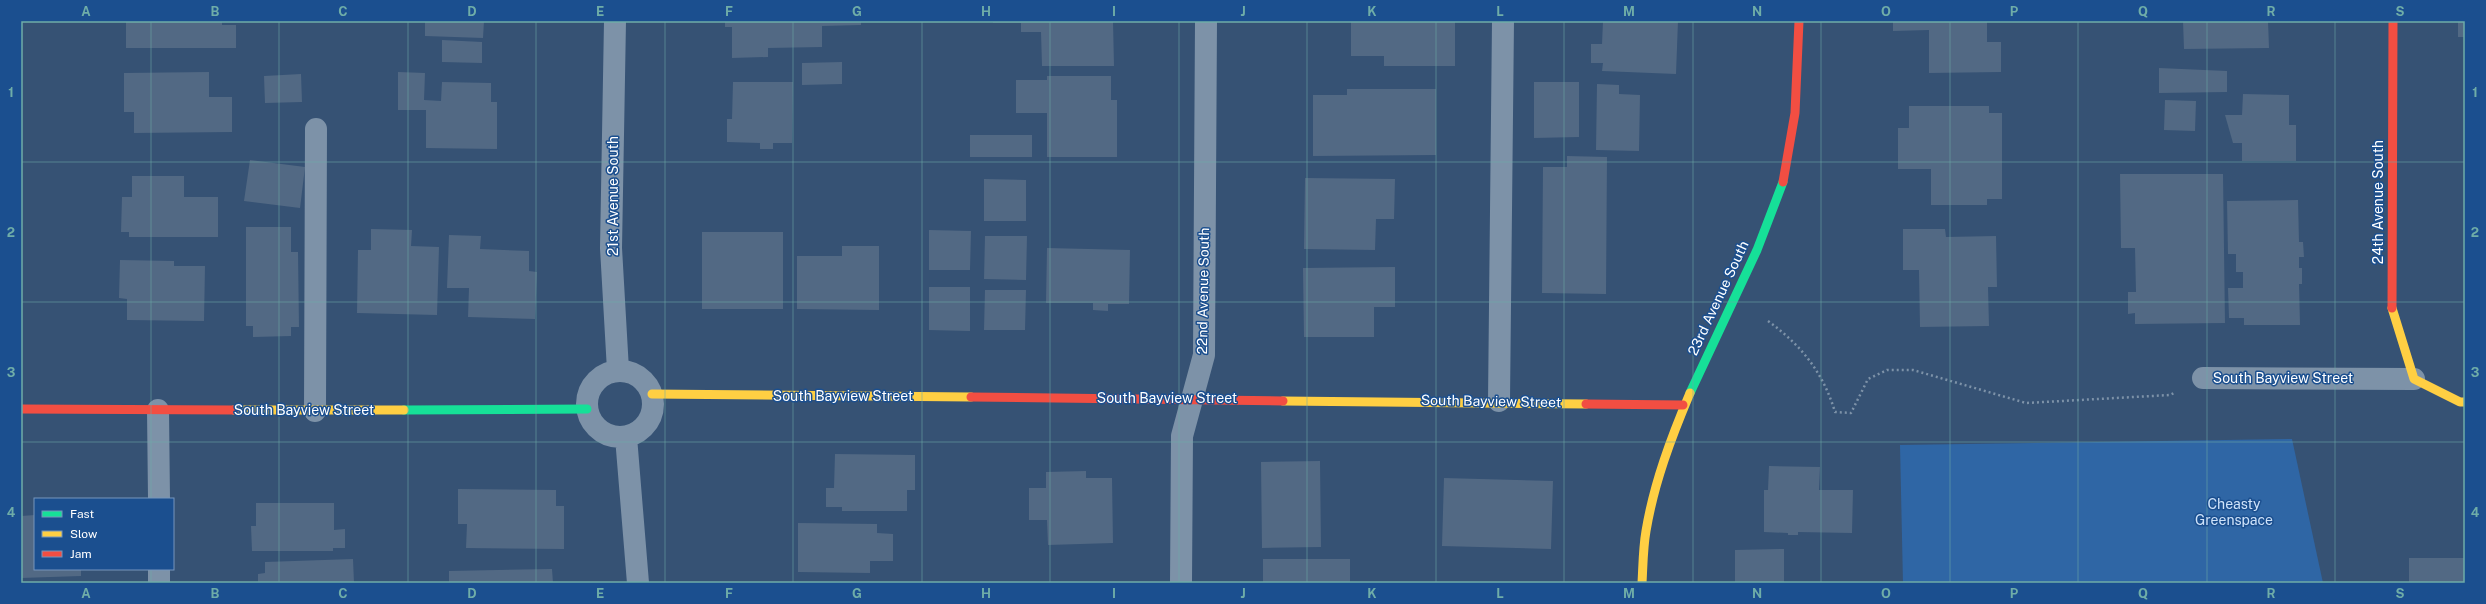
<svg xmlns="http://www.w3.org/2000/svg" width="2486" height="604" viewBox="0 0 2486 604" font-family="'Public Sans',sans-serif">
  <rect width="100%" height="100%" fill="#365274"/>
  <path fill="#2f66a5" d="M2292 439 2323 583H1903L1900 445Z"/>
  <path fill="#526984" d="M126 21H222V25H236V48H126Z
    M425 21H484L483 38 425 36Z
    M725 21H861V25L822 26V47L768 48V57L732 58V27H725Z
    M993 21H1113L1114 66H1042L1041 32H1021V23H993Z
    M1351 21H1455V66H1384V56H1351Z
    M1603 21H1678L1676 74 1602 71 1603 63H1591V44H1602Z
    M1893 21H1987V42H2001V72L1929 73V30L1893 31Z
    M2183 21H2268L2269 48 2184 49Z
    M2458 21H2465V37H2458Z
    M442 40 482 42V63L442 62Z
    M842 62V84L802 85V63Z
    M2159 68 2227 71V92L2159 93Z
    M209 72V97H232V132L134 133V112H124V73Z
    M398 72 425 73 424 100 441 101 442 82 491 83V102H497V149L426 148V110H398Z
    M301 74 302 102 265 103 264 76Z
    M1047 76H1111V100H1117V157H1047V113H1016V80H1047Z
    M733 82H793L792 143H773V149H760V143L727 142V119H732Z
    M1534 82H1579V137L1534 138Z
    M1597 84 1619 85V94L1640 95 1639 151 1596 150Z
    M1347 89H1436V155L1313 156V95H1347Z
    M2243 94 2289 95V125H2296V161H2242V143H2233L2225 115H2242Z
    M2165 100 2196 101 2195 131 2164 130Z
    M1909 106H1989V113H2002V199H1987V205H1931V169H1898V128H1909Z
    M970 135H1032V157H970Z
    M1567 156 1607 157 1606 294 1542 293 1543 167H1567Z
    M250 160 305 167 300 208 244 201Z
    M2120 174H2223L2225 323 2135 324V313L2128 314V292H2136L2135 248H2121Z
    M132 176H184V197H218V237H129V232H121L122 197H132Z
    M1305 178 1395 179 1394 219H1376L1375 250 1304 249Z
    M984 179 1026 180V221H984Z
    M2298 200 2299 242H2303L2304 257H2299V268H2302V284H2299L2300 325H2244V318H2229L2228 288H2243V272H2236V254H2228L2227 201Z
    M246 227H291V252H298L299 327H291V336L253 337V326H246Z
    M371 229 412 230 411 246 439 247 437 315 357 313 358 250H371Z
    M1903 229H1945L1946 237 1996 236 1997 287H1988L1989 326 1920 327 1919 270H1903Z
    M929 230 971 231 970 270H929Z
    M702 232H783V309H702Z
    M449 235 481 236 480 249 529 251V271L537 272 535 319 468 317 469 288H447Z
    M985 236H1027L1026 280 984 279Z
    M842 246H879V310L797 309V256H842Z
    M1047 248 1130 250 1129 304H1108V311L1093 310V303H1046Z
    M120 260 174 261V266H205L204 321 127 320V299L119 298Z
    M1395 267V307H1374V337H1304L1303 268Z
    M929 287H970V331L929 330Z
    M985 290H1026L1025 330H984Z
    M835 454 915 455V490H907V511H842V507H826V488H834Z
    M1320 461 1321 547 1262 548 1261 462Z
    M1769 466 1820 467 1819 490H1853L1852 533 1798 532V535H1788V533L1764 532V490H1768Z
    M1086 471V478H1112L1113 543 1048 545 1047 520H1029V488H1046V472Z
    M1444 478 1553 481 1551 549 1442 546Z
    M458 489 556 490V506H564V549L466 548 467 524H458Z
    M256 503H334V530L345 529V548H333V551H252L251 526H256Z
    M35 515V569H81V576L21 578V516Z
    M798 523 877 524V533L893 534V561H870V573L798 572Z
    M1784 549V583H1735V550Z
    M2409 558H2465V583H2409Z
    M353 559 354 583H258V574L265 573V562Z
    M1263 559H1350V583H1263Z
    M552 569 553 583H449V571Z"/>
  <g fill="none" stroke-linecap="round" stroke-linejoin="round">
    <path stroke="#7d92a8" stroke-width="2.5" stroke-dasharray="2 3" stroke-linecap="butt" d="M1768 321C1801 345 1823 372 1835 412L1851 413 1868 379 1887 370H1913L2026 403 2170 395 2174 393"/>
    <path stroke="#7d92a8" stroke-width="22" d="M2203 378 2414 379
      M1499 401 1503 21
      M315 411 316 129"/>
    <path stroke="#7d92a8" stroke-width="22" d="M615 21 611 248 618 370
      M587 404a33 33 0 1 1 66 0a33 33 0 1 1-66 0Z
      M158 410 159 499
      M626 437 638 583
      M159 569V583
      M1181 583 1182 436 1204 355 1206 21"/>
    <path stroke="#16e098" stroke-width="9" d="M1690 393 1757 250 1783 182
      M404 410 587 409"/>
    <path stroke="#ffcf43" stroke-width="9" d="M2392 308 2414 379 2460 402H2465
      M652 394 971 397
      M1283 401 1586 404
      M234 410H404
      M1642 583C1643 566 1643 548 1646 531 1654 483 1671 438 1690 393"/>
    <path stroke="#f24e42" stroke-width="9" d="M1783 182 1795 113 1799 21
      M2392 308 2393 21
      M971 397 1283 401
      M1586 404 1683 405
      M21 409 234 410"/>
  </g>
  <path fill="none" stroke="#6fada8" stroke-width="1" stroke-opacity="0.55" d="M151 21V499M279 21V583M408 21V583M536 21V583M665 21V583M793 21V583M922 21V583M1050 21V583M1179 21V583M1307 21V583M1436 21V583M1564 21V583M1693 21V583M1821 21V583M1950 21V583M2078 21V583M2207 21V583M2335 21V583M21 162H2465M21 302H2465M21 442H2465M151 569V583"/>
  <g text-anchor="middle" stroke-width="3" stroke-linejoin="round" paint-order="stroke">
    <g font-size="14" fill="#fff" stroke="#1b4f8f">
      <text transform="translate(613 196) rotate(-90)" y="5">21st Avenue South</text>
      <text transform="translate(2378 202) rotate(-90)" y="5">24th Avenue South</text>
      <text transform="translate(1203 291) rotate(-89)" y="5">22nd Avenue South</text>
      <text transform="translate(1718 298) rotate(-65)" y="5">23rd Avenue South</text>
      <text x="2283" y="383">South Bayview Street</text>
      <text x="843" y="401">South Bayview Street</text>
      <text x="1167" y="403">South Bayview Street</text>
      <text transform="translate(1491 401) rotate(1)" y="5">South Bayview Street</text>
      <text x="304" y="415">South Bayview Street</text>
    </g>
    <g font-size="14" fill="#cfe3fa" stroke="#1b4f8f">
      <text x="2234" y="509">Cheasty<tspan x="2234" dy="16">Greenspace</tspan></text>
    </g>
  </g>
  <rect width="2486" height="604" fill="none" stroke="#1b4f8f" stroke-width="44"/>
  <rect x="34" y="498" width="140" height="72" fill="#1b4f8f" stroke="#7695bc"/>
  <rect x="42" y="511" width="20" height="6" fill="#16e098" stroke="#7695bc"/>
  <text x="70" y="518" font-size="12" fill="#ffffff">Fast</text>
  <rect x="42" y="531" width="20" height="6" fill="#ffcf43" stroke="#7695bc"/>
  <text x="70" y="538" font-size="12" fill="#ffffff">Slow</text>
  <rect x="42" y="551" width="20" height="6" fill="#f24e42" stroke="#7695bc"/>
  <text x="70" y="558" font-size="12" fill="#ffffff">Jam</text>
  <rect x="22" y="22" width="2442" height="560" fill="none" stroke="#6fada8" stroke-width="1.5"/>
  <g font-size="13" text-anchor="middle" font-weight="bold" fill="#6fada8">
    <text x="86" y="16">A</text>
    <text x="215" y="16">B</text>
    <text x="343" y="16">C</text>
    <text x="472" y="16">D</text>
    <text x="600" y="16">E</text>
    <text x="729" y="16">F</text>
    <text x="857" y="16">G</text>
    <text x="986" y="16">H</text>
    <text x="1114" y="16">I</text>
    <text x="1243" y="16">J</text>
    <text x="1372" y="16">K</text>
    <text x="1500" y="16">L</text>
    <text x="1629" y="16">M</text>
    <text x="1757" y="16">N</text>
    <text x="1886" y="16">O</text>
    <text x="2014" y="16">P</text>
    <text x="2143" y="16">Q</text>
    <text x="2271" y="16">R</text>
    <text x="2400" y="16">S</text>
    <text x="11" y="97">1</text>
    <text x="2475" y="97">1</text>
    <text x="11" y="237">2</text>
    <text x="2475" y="237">2</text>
    <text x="11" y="377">3</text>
    <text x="2475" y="377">3</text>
    <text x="11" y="517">4</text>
    <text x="2475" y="517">4</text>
    <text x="86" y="598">A</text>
    <text x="215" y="598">B</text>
    <text x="343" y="598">C</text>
    <text x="472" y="598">D</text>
    <text x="600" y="598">E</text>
    <text x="729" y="598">F</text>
    <text x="857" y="598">G</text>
    <text x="986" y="598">H</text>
    <text x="1114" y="598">I</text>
    <text x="1243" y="598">J</text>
    <text x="1372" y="598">K</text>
    <text x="1500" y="598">L</text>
    <text x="1629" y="598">M</text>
    <text x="1757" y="598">N</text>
    <text x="1886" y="598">O</text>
    <text x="2014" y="598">P</text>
    <text x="2143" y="598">Q</text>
    <text x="2271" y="598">R</text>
    <text x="2400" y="598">S</text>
  </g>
</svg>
